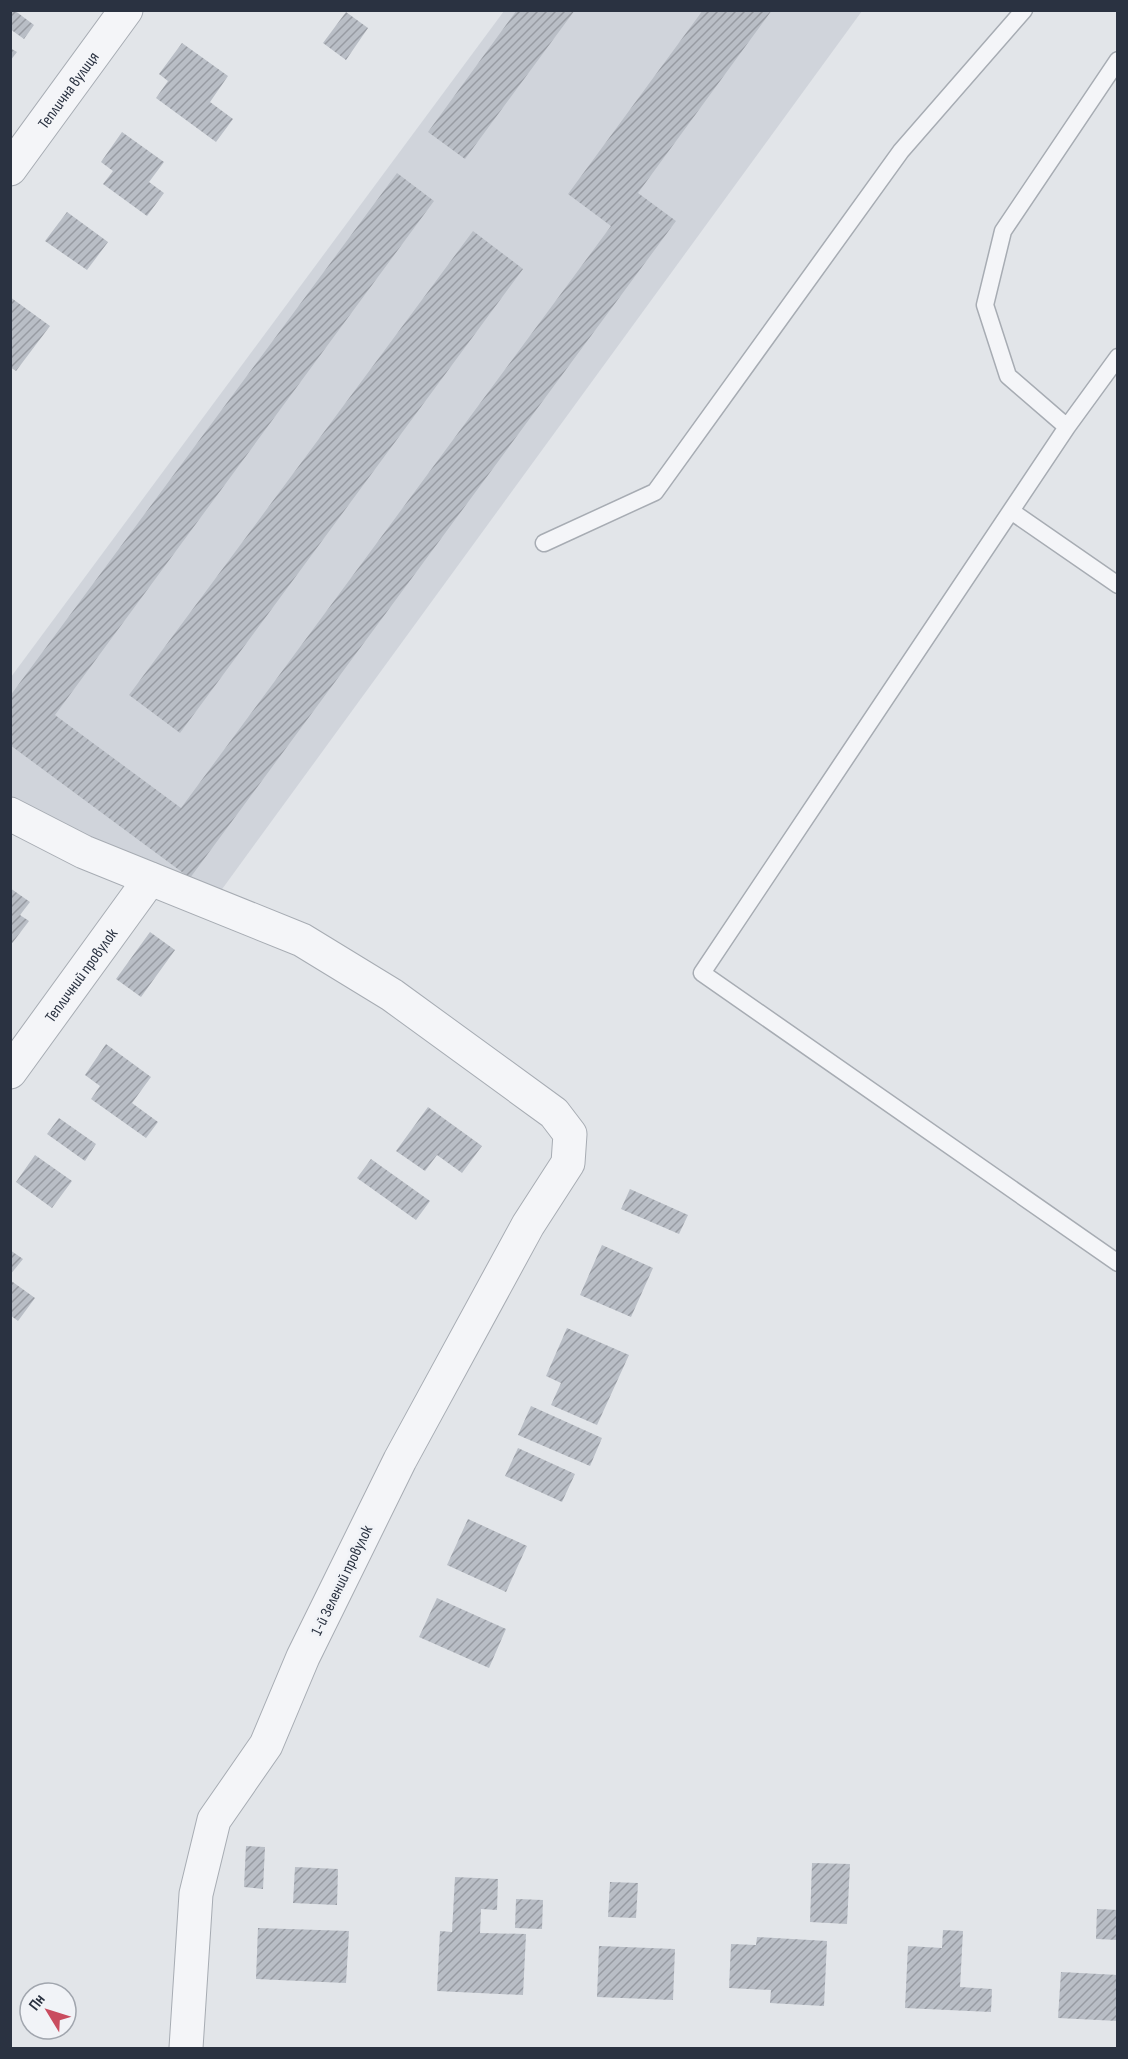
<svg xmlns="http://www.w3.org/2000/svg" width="1128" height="2059" viewBox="0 0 1128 2059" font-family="'Sofia Sans Condensed',sans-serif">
  <defs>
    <pattern id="building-hatch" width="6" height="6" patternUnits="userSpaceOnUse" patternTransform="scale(1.5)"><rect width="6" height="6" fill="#b9bec6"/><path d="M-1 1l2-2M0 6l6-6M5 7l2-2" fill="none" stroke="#979ba2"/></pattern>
  </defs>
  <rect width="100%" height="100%" fill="#e2e5e9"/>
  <path fill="#d0d4db" d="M504 11H862L212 903 11 814V677Z"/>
  <path fill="url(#building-hatch)" d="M10 10H14L34 25 24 39 10 29Z
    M517 10H575L465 159 428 132Z
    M703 10H772L638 193 676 221 190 878 10 745V696L397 173 434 201 55 715 181 808 611 226 568 194Z
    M346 12 368 28 346 60 323 43Z
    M182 43 228 76 210 102 233 119 216 142 156 98 168 81 159 74Z
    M10 48 17 52 10 61Z
    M122 132 164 162 149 182 164 193 147 216 103 184 113 171 101 162Z
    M67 212 108 242 87 270 45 241Z
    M473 231 523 269 180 733 129 695Z
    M10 297 50 326 16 371 10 367Z
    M10 888 30 902 20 915 29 921 10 946Z
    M150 932 175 950 141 997 116 979Z
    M106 1044 151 1077 132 1103 158 1122 146 1138 91 1099 100 1086 85 1075Z
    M428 1107 482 1146 462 1173 437 1155 425 1171 396 1151Z
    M59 1118 96 1144 85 1161 47 1134Z
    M35 1155 72 1181 52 1208 16 1182Z
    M371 1159 430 1201 416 1220 357 1178Z
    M630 1189 688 1215 679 1234 621 1209Z
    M602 1245 653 1268 631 1317 580 1295Z
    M10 1250 23 1259 10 1275Z
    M10 1280 35 1298 18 1321 10 1315Z
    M567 1328 629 1355 597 1425 551 1405 561 1383 546 1376Z
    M531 1406 602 1438 590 1466 518 1435Z
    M518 1448 575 1474 562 1502 505 1476Z
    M468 1519 527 1546 506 1592 447 1565Z
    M437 1598 506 1629 489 1668 419 1637Z
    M246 1846 265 1847 263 1889 244 1887Z
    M812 1863 850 1864 847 1924 810 1922Z
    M295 1867 338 1869 337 1905 293 1903Z
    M455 1877 498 1879 497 1910 481 1909 480 1933 526 1934 523 1995 437 1991 440 1931 452 1932Z
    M610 1882 638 1883 636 1918 608 1917Z
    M516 1899 543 1900 542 1929 515 1928Z
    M1097 1909 1118 1910V1940L1096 1939Z
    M258 1928 349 1931 346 1983 256 1979Z
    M943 1930 963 1931 960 1987 992 1989 991 2012 905 2008 908 1946 942 1948Z
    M757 1937 827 1941 824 2006 770 2003 771 1990 729 1988 731 1944 756 1945Z
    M599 1946 675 1949 673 2000 597 1997Z
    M1061 1972 1118 1975V2021L1058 2018Z"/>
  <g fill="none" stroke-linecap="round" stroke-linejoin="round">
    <defs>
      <path id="service" d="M1118 357 1067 427 702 973 1118 1263
        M1067 427 1008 376 985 305 1003 231 1118 60
        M1011 511 1118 585
        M544 543 655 492 901 151 1024 10"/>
      <g id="minor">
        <path id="s1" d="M10 169 126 10"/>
        <path d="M10 814 84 852 302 940 392 995 554 1113 570 1134 568 1163 528 1225 400 1460 303 1657 266 1745 214 1820 196 1894 186 2048"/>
        <path id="s2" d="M10 1072 150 879"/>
      </g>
    </defs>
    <use href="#service" stroke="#a7acb3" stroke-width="19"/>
    <use href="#minor" stroke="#a7acb3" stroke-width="35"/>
    <use href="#service" stroke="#f4f5f8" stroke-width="16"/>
    <use href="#minor" stroke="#f4f5f8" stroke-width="33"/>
  </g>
  <g text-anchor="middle" stroke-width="6" stroke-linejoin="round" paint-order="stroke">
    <g font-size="16" fill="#2a3241" stroke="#f1f3f7">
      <text dy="6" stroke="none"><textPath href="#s1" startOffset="98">Теплична вулиця</textPath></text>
      <text dy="6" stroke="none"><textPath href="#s2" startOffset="120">Тепличний провулок</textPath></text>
      <text transform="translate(341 1580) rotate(-64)" y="6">1-й Зелений провулок</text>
    </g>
  </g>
  <rect width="1128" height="2059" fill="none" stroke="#2a3241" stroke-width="24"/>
  <g transform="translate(48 2011) rotate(308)"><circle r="28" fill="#f1f3f7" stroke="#a1a6ae" stroke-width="1.5"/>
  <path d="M0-4.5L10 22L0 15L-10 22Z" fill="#c94c5f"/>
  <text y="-9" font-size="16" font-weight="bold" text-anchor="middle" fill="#2a3241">Пн</text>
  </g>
</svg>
